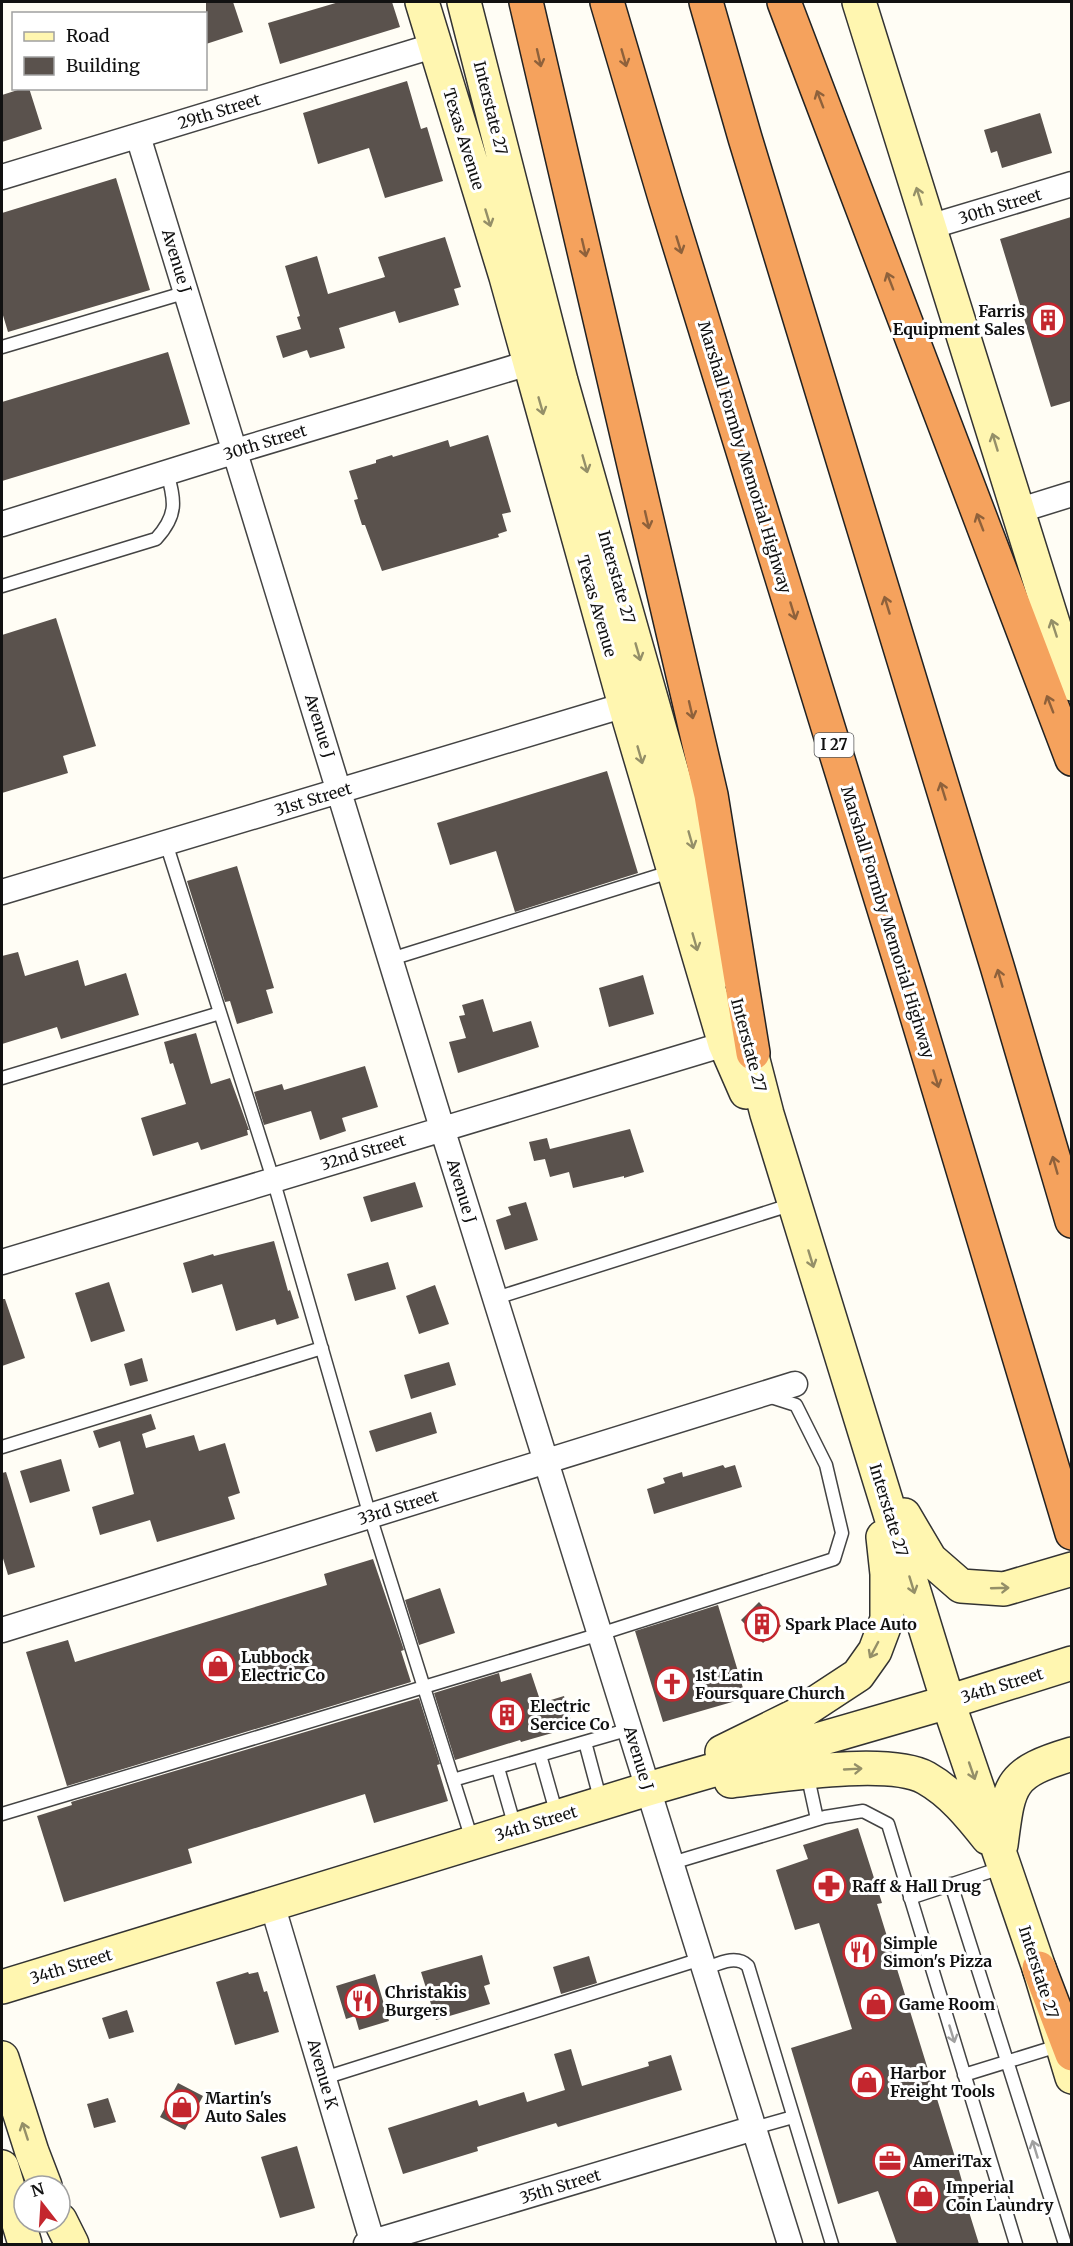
<svg xmlns="http://www.w3.org/2000/svg" width="1073" height="2246" viewBox="0 0 1073 2246" font-family="Merriweather,serif">
  <rect width="100%" height="100%" fill="#fffdf5"/>
  <path fill="#5a524d" d="M206 2H233L243 32 206 44Z
    M339 2H392L400 27 280 64 268 23Z
    M407 81 421 129 427 127 443 181 385 198 369 148 318 164 303 113Z
    M24 88H29L42 129 2 142V95Z
    M1040 113 1052 153 1002 168 997 151 991 153 984 130Z
    M116 178 150 290 8 332 2 312V213Z
    M1071 217V401L1051 407 1000 239Z
    M445 237 461 287 454 289 459 305 399 323 395 311 339 328 345 348 310 358 307 350 283 358 276 336 301 329 297 317 300 316 285 266 317 256 328 294 385 277 378 257Z
    M168 352 190 424 2 481V402Z
    M488 435 511 512 502 514 507 531 498 534 499 537 382 571 365 525H362L354 500 358 499 349 471 376 463V460L392 455 393 457 448 440 450 447Z
    M56 618 96 746 63 756 68 773 2 793V635Z
    M607 771 638 873 515 912 496 851 450 865 437 823Z
    M237 866 274 988 266 990 273 1013 237 1024 230 1001 225 1002 187 881Z
    M18 952 25 976 78 960 85 986 126 973 139 1015 61 1039 57 1027 2 1044V956Z
    M643 975 654 1014 609 1027 599 988Z
    M483 999 493 1032 531 1021 539 1047 458 1073 449 1042 466 1038 459 1016 465 1015 462 1005Z
    M196 1033 211 1084 230 1078 249 1130H247L248 1135 201 1150 198 1142 153 1156 141 1118 186 1104 173 1063 170 1064 164 1042Z
    M365 1066 378 1107 342 1118 346 1131 320 1140 311 1111 264 1125 254 1092 282 1084 284 1090Z
    M630 1129 644 1172 624 1178V1176L573 1188 569 1172 550 1177 545 1159 534 1161 529 1142 547 1138 550 1149Z
    M415 1182 423 1207 371 1222 363 1197Z
    M526 1202 538 1240 505 1250 496 1220 511 1215 508 1207Z
    M274 1241 288 1291 290 1290 299 1318 277 1325 275 1319 236 1331 222 1284 192 1293 183 1263 213 1254 214 1256Z
    M388 1262 396 1289 355 1301 347 1274Z
    M109 1282 125 1331 91 1342 75 1293Z
    M435 1285 449 1324 419 1334 406 1296Z
    M2 1299H5L25 1358 2 1366Z
    M142 1358 148 1381 130 1386 124 1364Z
    M449 1362 456 1385 411 1399 404 1375Z
    M431 1412 437 1433 376 1452 369 1431Z
    M151 1414 156 1429 142 1434 146 1448 194 1435 199 1451 225 1443 240 1493 228 1497 235 1519 157 1542 150 1520 100 1535 92 1507 134 1494 120 1441 99 1448 93 1431Z
    M61 1459 70 1491 30 1503 20 1471Z
    M723 1465 725 1468 735 1465 742 1487 654 1514 647 1489 665 1483 663 1478 682 1472 683 1477Z
    M6 1472 35 1567 8 1575 2 1555V1473Z
    M373 1559 404 1650 401 1651 411 1682 67 1786 26 1652 68 1640 75 1662 327 1585 324 1574Z
    M440 1588 455 1633 419 1645 405 1600Z
    M759 1602 781 1626 763 1643 741 1620Z
    M718 1605 746 1698 663 1722 635 1631Z
    M499 1673 501 1682 531 1673 541 1703 564 1696 573 1727 521 1742 520 1740 455 1760 434 1693Z
    M419 1698 440 1764 437 1765 448 1801 374 1823 365 1794 188 1849 192 1863 64 1902 37 1816 72 1805 71 1802Z
    M858 1828 882 1903 877 1904 958 2167 967 2199H965L979 2244H897L878 2191 838 2204 791 2048 852 2029 819 1923 795 1930 776 1870 808 1859 803 1845Z
    M482 1955 490 1984 484 1986 490 2004 436 2020 421 1972Z
    M589 1956 597 1983 561 1994 553 1967Z
    M248 1972 249 1974 258 1972 264 1992 267 1991 279 2032 235 2045 216 1982Z
    M375 1974 389 2021 359 2030 355 2016 346 2019 336 1986Z
    M127 2010 134 2032 109 2039 102 2018Z
    M571 2049 582 2086 649 2066 648 2062 671 2055 682 2090 558 2127 556 2123 477 2147 478 2151 403 2174 388 2128 477 2100 479 2106 524 2092 527 2102 565 2090 554 2054Z
    M178 2083 203 2096 185 2130 160 2117Z
    M108 2098 116 2122 94 2128 87 2104Z
    M297 2146 315 2208 280 2218 261 2157Z"/>
  <g fill="none" stroke-linecap="round" stroke-linejoin="round">
    <defs>
      <path id="lane" d="M2 347 187 292
        M2 586 156 539C178 515 175 501 167 472
        M166 843 273 1179 370 1516 473 1843
        M391 959 673 871
        M2 1078 220 1013
        M496 1298 793 1204
        M2 1447 322 1348
        M585 1742 601 1802
        M540 1755 557 1815
        M498 1768 515 1827
        M807 1773 817 1819
        M453 1780 630 1729
        M2 1814 600 1634 834 1559 842 1533 826 1465 796 1405 768 1396
        M672 1863 825 1817 863 1811 888 1824 1016 2244
        M951 1884 1065 2244
        M910 1898 1004 1867
        M704 1969C718 1964 736 1954 748 1966L832 2244
        M964 2075 1061 2045
        M324 2078 701 1959
        M754 2128 793 2117"/>
      <path id="street" d="M138 136 442 1128 790 2244
        M2 177 436 45
        M929 227 1072 184
        M1017 511 1072 494
        M2 524 236 451 529 363
        M2 892 625 705
        M2 1262 725 1044
        M2 1630 795 1384
        M272 1904 373 2244
        M366 2244 754 2128"/>
      <path id="secondary" d="M422 2 506 277 625 705 725 1044 746 1092
        M464 2 561 381 728 970
        M859 2 1072 684
        M744 1025 767 1114 948 1702 1039 1968 1072 2077
        M904 1515 930 1559 961 1586 1004 1589 1072 1569
        M722 1752 797 1715 858 1675 875 1651 887 1619V1574L883 1537
        M731 1781C776 1776 888 1757 926 1778 951 1792 970 1815 988 1838
        M1001 1845C1009 1783 1009 1773 1072 1754
        M2 1987 648 1789 948 1702 1072 1663
        M2 2058 32 2152 45 2186
        M2 2167 25 2244
        M60 2220 72 2244"/>
      <path id="highway" d="M526 2 711 795 753 1053
        M607 2 665 198 913 1003 1072 1533
        M706 2 745 138 997 966 1072 1221
        M784 2 1072 759
        M1039 1968 1072 2054"/>
    </defs>
    <use href="#lane" stroke="#444" stroke-width="15"/>
    <use href="#street" stroke="#444" stroke-width="27"/>
    <use href="#secondary" stroke="#333" stroke-width="36"/>
    <use href="#highway" stroke="#222" stroke-width="36"/>
    <use href="#lane" stroke="#fff" stroke-width="12"/>
    <use href="#street" stroke="#fff" stroke-width="24"/>
    <use href="#secondary" stroke="#fff6b0" stroke-width="33"/>
    <use href="#highway" stroke="#f5a25d" stroke-width="33"/>
  </g>
  <defs><path id="oneway-shaft" d="M-6 0H5M1.5-3L5.5 0L1.5 3" fill="none" stroke-width="1.6" stroke-linecap="round" stroke-linejoin="round" transform="scale(1.5)"/></defs>
  <g stroke="#8e613b">
    <use href="#oneway-shaft" transform="translate(539 58) rotate(77)"/>
    <use href="#oneway-shaft" transform="translate(624 58) rotate(74)"/>
    <use href="#oneway-shaft" transform="translate(820 99) rotate(-111)"/>
    <use href="#oneway-shaft" transform="translate(679 245) rotate(73)"/>
    <use href="#oneway-shaft" transform="translate(584 248) rotate(77)"/>
    <use href="#oneway-shaft" transform="translate(890 281) rotate(-111)"/>
    <use href="#oneway-shaft" transform="translate(647 520) rotate(77)"/>
    <use href="#oneway-shaft" transform="translate(980 522) rotate(-111)"/>
    <use href="#oneway-shaft" transform="translate(887 605) rotate(-107)"/>
    <use href="#oneway-shaft" transform="translate(793 611) rotate(73)"/>
    <use href="#oneway-shaft" transform="translate(1050 704) rotate(-111)"/>
    <use href="#oneway-shaft" transform="translate(691 710) rotate(77)"/>
    <use href="#oneway-shaft" transform="translate(943 791) rotate(-107)"/>
    <use href="#oneway-shaft" transform="translate(1000 978) rotate(-106)"/>
    <use href="#oneway-shaft" transform="translate(936 1079) rotate(73)"/>
    <use href="#oneway-shaft" transform="translate(1055 1165) rotate(-106)"/>
  </g>
  <g stroke="#948f68">
    <use href="#oneway-shaft" transform="translate(919 196) rotate(-107)"/>
    <use href="#oneway-shaft" transform="translate(488 218) rotate(73)"/>
    <use href="#oneway-shaft" transform="translate(541 406) rotate(74)"/>
    <use href="#oneway-shaft" transform="translate(995 442) rotate(-107)"/>
    <use href="#oneway-shaft" transform="translate(585 464) rotate(74)"/>
    <use href="#oneway-shaft" transform="translate(1054 628) rotate(-108)"/>
    <use href="#oneway-shaft" transform="translate(638 652) rotate(74)"/>
    <use href="#oneway-shaft" transform="translate(640 755) rotate(74)"/>
    <use href="#oneway-shaft" transform="translate(691 840) rotate(74)"/>
    <use href="#oneway-shaft" transform="translate(695 942) rotate(74)"/>
    <use href="#oneway-shaft" transform="translate(811 1259) rotate(73)"/>
    <use href="#oneway-shaft" transform="translate(912 1585) rotate(73)"/>
    <use href="#oneway-shaft" transform="translate(1000 1588) rotate(-2)"/>
    <use href="#oneway-shaft" transform="translate(874 1650) rotate(118)"/>
    <use href="#oneway-shaft" transform="translate(853 1769) rotate(-3)"/>
    <use href="#oneway-shaft" transform="translate(972 1771) rotate(71)"/>
    <use href="#oneway-shaft" transform="translate(25 2131) rotate(-108)"/>
  </g>
  <g stroke="#a0a0a0">
    <use href="#oneway-shaft" transform="translate(952 2034) rotate(73)"/>
    <use href="#oneway-shaft" transform="translate(1035 2149) rotate(-107)"/>
  </g>
  <defs>
    <symbol id="building-ring" viewBox="-11 -11 22 22"><circle r="9.5" fill="#fff" stroke="#c4262e" stroke-width="1.5"/><path d="M-4-6H4V6H1V3H-1V6H-4ZM-2.5-4.3h1.7v1.8h-1.7ZM.8-4.3h1.7v1.8H.8ZM-2.5-1h1.7V.8h-1.7ZM.8-1h1.7V.8H.8Z" fill="#c4262e"/></symbol>
    <symbol id="shop-ring" viewBox="-11 -11 22 22"><circle r="9.5" fill="#fff" stroke="#c4262e" stroke-width="1.5"/><path d="M-5-2.5h2.3a2.7 3.5 0 0 1 5.4 0H5L5.5 6h-11ZM-1.5-2.5h3a1.5 2.3 0 0 0-3 0Z" fill="#c4262e"/></symbol>
    <symbol id="church-ring" viewBox="-11 -11 22 22"><circle r="9.5" fill="#fff" stroke="#c4262e" stroke-width="1.5"/><path d="M-1.2-6h2.4v3.5h3.3v2.4h-3.3V6h-2.4V-.1h-3.3v-2.4h3.3Z" fill="#c4262e"/></symbol>
    <symbol id="pharmacy-ring" viewBox="-11 -11 22 22"><circle r="9.5" fill="#fff" stroke="#c4262e" stroke-width="1.5"/><path d="M-2-6h4v4h4v4h-4v4h-4v-4h-4v-4h4Z" fill="#c4262e"/></symbol>
    <symbol id="restaurant-ring" viewBox="-11 -11 22 22"><circle r="9.5" fill="#fff" stroke="#c4262e" stroke-width="1.5"/><path d="M-5-6h1v4h1v-4h1v4h1v-4h1v5L-1.5 .5V6h-2V.5L-5-1ZM5-6V6H3V1.5H1.5Q1.5-4 5-6Z" fill="#c4262e"/></symbol>
    <symbol id="office-ring" viewBox="-11 -11 22 22"><circle r="9.5" fill="#fff" stroke="#c4262e" stroke-width="1.5"/><path d="M-6-3h4V-5.5h4V-3h4V5H-6ZM-1-4.5V-3h2v-1.5ZM-6 0V1H6V0Z" fill="#c4262e"/></symbol>
  </defs>
  <g fill-rule="evenodd">
    <use href="#building-ring" x="1029" y="301" width="38" height="38"/>
    <use href="#building-ring" x="743" y="1605" width="38" height="38"/>
    <use href="#shop-ring" x="199" y="1647" width="38" height="38"/>
    <use href="#church-ring" x="653" y="1665" width="38" height="38"/>
    <use href="#building-ring" x="488" y="1696" width="38" height="38"/>
    <use href="#pharmacy-ring" x="810" y="1867" width="38" height="38"/>
    <use href="#restaurant-ring" x="841" y="1933" width="38" height="38"/>
    <use href="#restaurant-ring" x="343" y="1982" width="38" height="38"/>
    <use href="#shop-ring" x="857" y="1985" width="38" height="38"/>
    <use href="#shop-ring" x="848" y="2063" width="38" height="38"/>
    <use href="#shop-ring" x="163" y="2088" width="38" height="38"/>
    <use href="#office-ring" x="871" y="2142" width="38" height="38"/>
    <use href="#shop-ring" x="904" y="2177" width="38" height="38"/>
  </g>
  <g text-anchor="middle" stroke-width="6" stroke-linejoin="round" paint-order="stroke">
    <rect fill="#fff" stroke="#585858" stroke-width="1.5" x="814.5" y="733" width="39" height="24" rx="4.5"/>
    <g font-size="15" font-weight="bold" fill="#111">
      <text x="834" y="750">I 27</text>
    </g>
    <g font-size="16" fill="#111" stroke="#fff">
      <text transform="translate(491 108) rotate(76)" y="6">Interstate 27</text>
      <text transform="translate(219 111) rotate(-17)" y="6">29th Street</text>
      <text transform="translate(464 139) rotate(73)" y="6">Texas Avenue</text>
      <text transform="translate(1000 206) rotate(-17)" y="6">30th Street</text>
      <text transform="translate(177 261) rotate(73)" y="6">Avenue J</text>
      <text transform="translate(265 442) rotate(-17)" y="6">30th Street</text>
      <text transform="translate(745 457) rotate(73)" y="6">Marshall Formby Memorial Highway</text>
      <text transform="translate(617 577) rotate(74)" y="6">Interstate 27</text>
      <text transform="translate(597 606) rotate(74)" y="6">Texas Avenue</text>
      <text transform="translate(320 726) rotate(73)" y="6">Avenue J</text>
      <text transform="translate(313 799) rotate(-17)" y="6">31st Street</text>
      <text transform="translate(888 922) rotate(73)" y="6">Marshall Formby Memorial Highway</text>
      <text transform="translate(749 1045) rotate(75)" y="6">Interstate 27</text>
      <text transform="translate(363 1152) rotate(-17)" y="6">32nd Street</text>
      <text transform="translate(462 1191) rotate(73)" y="6">Avenue J</text>
      <text transform="translate(398 1507) rotate(-17)" y="6">33rd Street</text>
      <text transform="translate(889 1510) rotate(73)" y="6">Interstate 27</text>
      <text transform="translate(1002 1685) rotate(-17)" y="6">34th Street</text>
      <text transform="translate(639 1758) rotate(73)" y="6">Avenue J</text>
      <text transform="translate(536 1823) rotate(-17)" y="6">34th Street</text>
      <text transform="translate(71 1966) rotate(-17)" y="6">34th Street</text>
      <text transform="translate(1039 1972) rotate(72)" y="6">Interstate 27</text>
      <text transform="translate(323 2074) rotate(74)" y="6">Avenue K</text>
      <text transform="translate(560 2186) rotate(-17)" y="6">35th Street</text>
    </g>
    <g font-size="16" font-weight="bold" fill="#111" stroke="#fff" text-anchor="start">
      <text x="1025" y="317" text-anchor="end">Farris<tspan x="1025" dy="18">Equipment Sales</tspan></text>
      <text x="785" y="1630">Spark Place Auto</text>
      <text x="241" y="1663">Lubbock<tspan x="241" dy="18">Electric Co</tspan></text>
      <text x="695" y="1681">1st Latin<tspan x="695" dy="18">Foursquare Church</tspan></text>
      <text x="530" y="1712">Electric<tspan x="530" dy="18">Sercice Co</tspan></text>
      <text x="852" y="1892">Raff &amp; Hall Drug</text>
      <text x="883" y="1949">Simple<tspan x="883" dy="18">Simon's Pizza</tspan></text>
      <text x="385" y="1998">Christakis<tspan x="385" dy="18">Burgers</tspan></text>
      <text x="899" y="2010">Game Room</text>
      <text x="890" y="2079">Harbor<tspan x="890" dy="18">Freight Tools</tspan></text>
      <text x="205" y="2104">Martin's<tspan x="205" dy="18">Auto Sales</tspan></text>
      <text x="913" y="2167">AmeriTax</text>
      <text x="946" y="2193">Imperial<tspan x="946" dy="18">Coin Laundry</tspan></text>
    </g>
  </g>
  <rect width="1073" height="2246" fill="none" stroke="#111111" stroke-width="6"/>
  <rect x="12" y="12" width="195" height="78" fill="#ffffff" stroke="#a0a0a0" stroke-width="1.5"/>
  <rect x="24" y="32" width="30" height="9" fill="#fff6b0" stroke="#a0a0a0" stroke-width="1.5"/>
  <text x="66" y="42" font-size="18" fill="#111111">Road</text>
  <rect x="24" y="57" width="30" height="18" fill="#5a524d" stroke="#a0a0a0" stroke-width="1.5"/>
  <text x="66" y="72" font-size="18" fill="#111111">Building</text>
  <g transform="translate(42 2204) rotate(343)"><circle r="28" fill="#ffffff" stroke="#a0a0a0" stroke-width="1.5"/>
  <path d="M0-4.5L10 22L0 15L-10 22Z" fill="#c4262e"/>
  <text y="-9" font-size="16" font-weight="bold" text-anchor="middle" fill="#111111">N</text>
  </g>
</svg>
